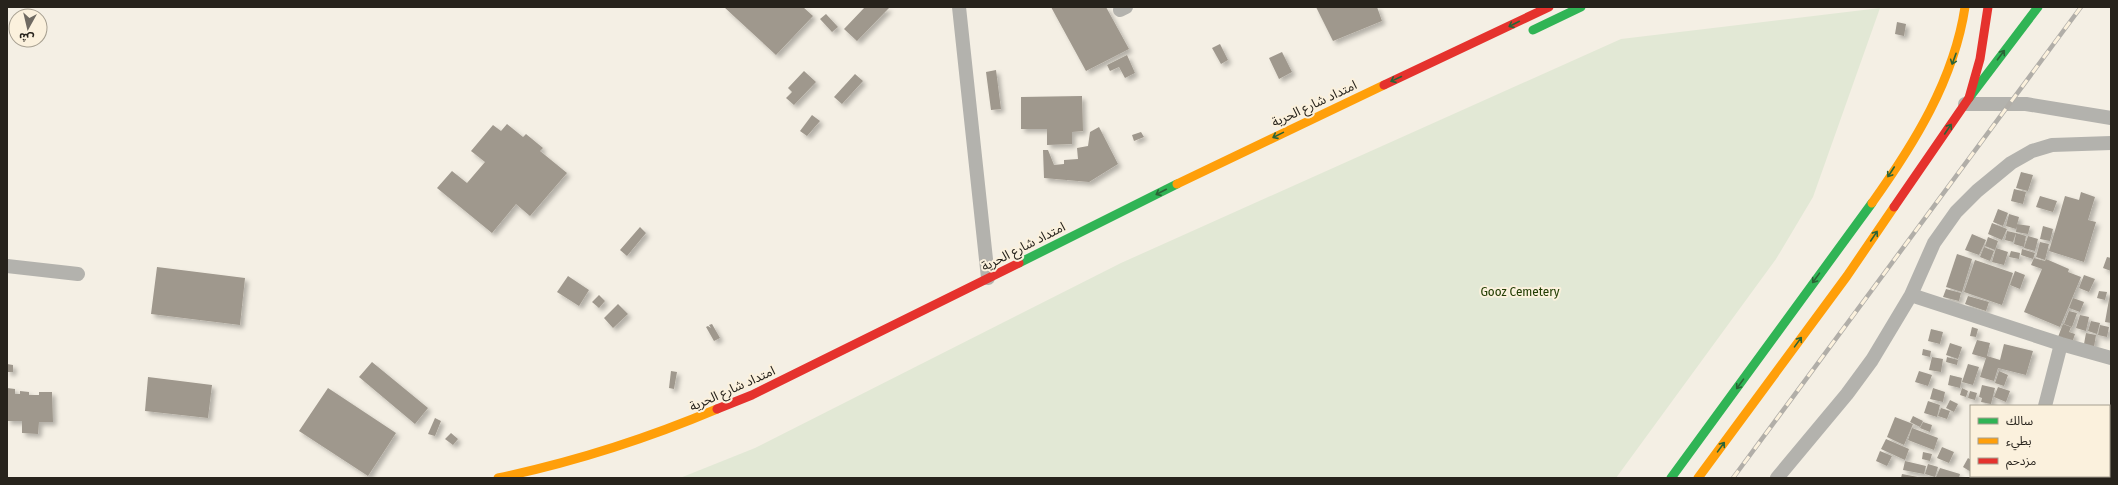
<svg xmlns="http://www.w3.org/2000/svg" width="2118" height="485" viewBox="0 0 2118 485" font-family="'Fira Sans Condensed','Noto Sans Arabic',sans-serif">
  <defs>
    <filter id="shadow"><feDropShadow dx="3.5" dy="3.5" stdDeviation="2" flood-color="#0004"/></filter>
  </defs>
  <rect width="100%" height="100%" fill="#f4efe4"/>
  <path fill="#e2e8d5" d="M1880 8 1813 197 1776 259 1616 478H680L755 448 1121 263 1621 39Z"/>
  <path fill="#9f988d" filter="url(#shadow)" d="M724 7H803L813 16 776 55Z
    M865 7 889 8 857 41 844 29Z
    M1051 7H1106L1129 49 1086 71Z
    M1316 7H1377L1382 21 1333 41Z
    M826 14 838 27 832 32 820 19Z
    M1897 22 1906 24 1904 36 1895 34Z
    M1220 44 1228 60 1221 64 1212 48Z
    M1282 52 1292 72 1279 79 1269 58Z
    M1127 55 1135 73 1125 78 1119 67 1110 71 1107 65Z
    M996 70 1001 109 991 110 986 72Z
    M804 71 816 82 794 105 786 98 792 92 788 88Z
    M855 74 863 81 842 104 834 97Z
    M1082 96 1083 131 1072 132V144L1047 145V129H1021V97Z
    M812 115 820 121 807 136 800 131Z
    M507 124 523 137 526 134 543 148 540 151 567 173 530 216 516 204 492 233 437 188 452 171 467 183 485 162 471 151 493 125 501 131Z
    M1099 127 1118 164 1089 182 1044 178 1043 150H1048L1054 165 1064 164V160L1078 159 1077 148 1088 146 1090 132Z
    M1141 132 1144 137 1134 141 1132 135Z
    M2021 172 2033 175 2028 191 2016 188Z
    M2014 189 2026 192 2023 204 2011 201Z
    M2081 192 2095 197 2088 220 2096 222 2084 262 2049 251 2065 196 2079 200Z
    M2040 196 2057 201 2053 212 2036 207Z
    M1998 209 2008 213 2003 226 1993 222Z
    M2009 214 2019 217 2016 229 2006 226Z
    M1992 223 2007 229 2002 240 1988 234Z
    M2017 224 2030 226 2028 234 2016 232Z
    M2043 226 2053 229 2050 241 2040 239Z
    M640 227 646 233 627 256 620 250Z
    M2007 231 2016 233 2013 242 2005 240Z
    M2016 233 2026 236 2024 247 2014 244Z
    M1972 234 1986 240 1979 255 1965 250Z
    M2028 236 2038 239 2035 251 2024 248Z
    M1988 237 1998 241 1995 250 1985 246Z
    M2040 242 2049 244 2045 260 2036 257Z
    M1984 247 1994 251 1990 261 1980 257Z
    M1996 248 2008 252 2004 265 1992 262Z
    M2022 249 2035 253 2033 259 2021 255Z
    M2011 251 2020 253 2019 259 2009 257Z
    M1957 254 1972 259 1962 292 1946 287Z
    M2107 257 2111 258V271L2103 268Z
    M2034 258 2045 261 2043 265 2046 259 2069 269 2068 272 2081 277 2060 327 2024 312 2042 269 2031 265Z
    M1975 260 2013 273 2002 305 1964 292Z
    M157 267 245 278 240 325 151 314Z
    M2015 271 2025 275 2020 289 2010 285Z
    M2084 275 2095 279 2089 292 2079 288Z
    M568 276 589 290 579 306 557 292Z
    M1946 289 1961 293 1959 301 1943 297Z
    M2099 291 2107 292 2105 300 2097 298Z
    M2110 294H2111V323L2105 322Z
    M599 295 605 301 599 308 592 302Z
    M1968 296 1989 302 1986 311 1965 304Z
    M2073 298 2084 302 2080 312 2069 308Z
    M618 304 628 314 613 328 604 318Z
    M2069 311 2077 313 2072 327 2064 324Z
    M2080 315 2089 317 2086 331 2076 328Z
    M2091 321 2100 323 2097 334 2088 331Z
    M712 324 720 338 714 341 706 327 708 326 711 328 709 325Z
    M2063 324 2071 327 2069 332 2075 334 2072 343 2058 337Z
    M2100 325 2109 327 2107 337 2098 335Z
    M1972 327 1978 329 1976 337 1970 336Z
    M1931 329 1943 332 1940 344 1928 341Z
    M2086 333 2096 335 2094 347 2084 344Z
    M1977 340 1990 343 1987 356 2000 360 2004 344 2033 351 2026 375 1998 368 1994 381 1980 377 1986 358 1972 354Z
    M1950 343 1962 347 1958 359 1946 355Z
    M1923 349 1931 351 1930 357 1922 355Z
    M1932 357 1943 359 1941 372 1929 370Z
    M1947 357 1958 360 1957 365 1946 362Z
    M372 362 428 408 415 424 359 377Z
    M7 364 13 365V372H7Z
    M1968 364 1979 367 1973 385 1962 382Z
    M671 371 677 372 674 389 669 388Z
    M1919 371 1932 375 1928 386 1915 382Z
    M1999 371 2008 375 2004 386 1995 383Z
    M1950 375 1962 378 1960 388 1948 385Z
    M148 377 212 385 208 418 145 411Z
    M1982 385 1995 388 1991 404 1981 402 1982 398 1979 397Z
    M1998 387 2010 391 2006 402 1994 397Z
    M7 388 15 389V394H20V391L29 392V395H39V392H52L53 422H39L38 434 22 433V421H7Z
    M328 388 396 433 368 476 299 431Z
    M1933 388 1945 392 1943 402 1930 399Z
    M1962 388 1968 391 1966 397 1960 395Z
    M1970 391 1977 393 1975 400 1968 398Z
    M1950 400 1958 404 1954 412 1946 408Z
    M1928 401 1940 405 1937 417 1924 413Z
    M1941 408 1950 411 1947 419 1938 416Z
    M1913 416 1923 421 1920 427 1910 422Z
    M1895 417 1913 424 1904 445 1887 437Z
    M435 418 441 421 435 436 428 434Z
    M1923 422 1932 425 1930 432 1920 428Z
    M1912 428 1938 438 1934 450 1908 440Z
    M451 433 458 439 453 445 445 439Z
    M1886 439 1909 449 1905 460 1881 449Z
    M1942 447 1954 452 1949 463 1937 458Z
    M1880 451 1892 456 1887 466 1876 461Z
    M1923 452 1932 454 1930 461 1922 459Z
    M1968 458 1971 460V472L1963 467Z
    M1905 461 1926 466 1924 474 1903 470Z
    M1928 464 1938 467 1935 477 1925 474Z
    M1940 468 1960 474 1959 478 1936 477Z
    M1902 474 1918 477V478H1901Z"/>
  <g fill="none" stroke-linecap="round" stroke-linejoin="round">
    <path stroke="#b3b2ad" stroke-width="14" d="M959 7 988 278
      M1120 10 1126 7
      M1965 104H2026L2111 118
      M7 266 78 274
      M1911 295 2061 344 2111 358
      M2045 406 2061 344
      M1777 478 1847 394 1872 360 1911 295 1934 243 1956 212 1977 191 2011 163 2032 151 2052 145 2111 143
      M2026 478V476"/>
    <path stroke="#30b455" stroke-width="9" d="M1533 30 1581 7
      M1969 98 2038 7
      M1019 263 1177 184
      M1671 478 1872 203"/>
    <path stroke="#ff9f0a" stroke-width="9" d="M1177 184 1384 85
      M1872 203C1914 144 1954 80 1965 7
      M498 478C574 462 646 439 717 409
      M1698 478 1847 276 1894 207"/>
    <path stroke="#e5322d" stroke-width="9" d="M1384 85 1549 7
      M1894 207 1969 98 1980 59 1988 7
      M717 409 752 395 1019 263"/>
    <defs>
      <path id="rail" d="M1733 478 2081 7"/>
    </defs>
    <use href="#rail" stroke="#b1aea8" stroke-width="4.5"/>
    <use href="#rail" stroke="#fbf1dd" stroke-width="3" stroke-dasharray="9" stroke-linecap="butt"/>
  </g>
  <defs><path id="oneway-shaft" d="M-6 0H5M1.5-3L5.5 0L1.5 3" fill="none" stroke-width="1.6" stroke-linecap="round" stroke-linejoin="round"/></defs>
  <g stroke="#2b6436">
    <use href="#oneway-shaft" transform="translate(1514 24) rotate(153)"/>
    <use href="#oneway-shaft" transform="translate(2001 55) rotate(-53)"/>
    <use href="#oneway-shaft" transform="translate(1954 59) rotate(110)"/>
    <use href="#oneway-shaft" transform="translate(1396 79) rotate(155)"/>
    <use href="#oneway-shaft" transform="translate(1948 129) rotate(-56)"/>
    <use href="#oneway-shaft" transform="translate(1278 135) rotate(154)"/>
    <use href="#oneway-shaft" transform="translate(1891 172) rotate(123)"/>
    <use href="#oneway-shaft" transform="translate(1161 192) rotate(153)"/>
    <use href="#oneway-shaft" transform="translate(1874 236) rotate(-56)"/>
    <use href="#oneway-shaft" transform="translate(1816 278) rotate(126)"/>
    <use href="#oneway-shaft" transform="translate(1798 342) rotate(-54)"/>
    <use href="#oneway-shaft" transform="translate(1740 384) rotate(126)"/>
    <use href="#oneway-shaft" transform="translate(1721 447) rotate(-54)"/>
  </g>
  <g text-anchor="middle" stroke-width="4" stroke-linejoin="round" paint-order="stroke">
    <g font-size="13" fill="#27231c" stroke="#fbf1dd">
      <text transform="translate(1314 103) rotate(-25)" y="5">امتداد شارع الحرية</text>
      <text transform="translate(1023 246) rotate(-27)" y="5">امتداد شارع الحرية</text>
      <text transform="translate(732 388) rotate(-24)" y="5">امتداد شارع الحرية</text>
    </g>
    <g font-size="13" fill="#233e04" stroke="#fbf1dd">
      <text x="1520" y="296">Gooz Cemetery</text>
    </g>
  </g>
  <rect width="2118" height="485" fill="none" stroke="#27231c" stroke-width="16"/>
  <rect x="1970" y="405" width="140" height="72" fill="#fbf1dd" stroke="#a69f90"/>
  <rect x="1978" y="418" width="20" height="6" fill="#30b455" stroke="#a69f90"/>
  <text x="2006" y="425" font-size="12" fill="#27231c">سالك</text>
  <rect x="1978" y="438" width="20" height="6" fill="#ff9f0a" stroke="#a69f90"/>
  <text x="2006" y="445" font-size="12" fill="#27231c">بطيء</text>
  <rect x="1978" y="458" width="20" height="6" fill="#e5322d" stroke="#a69f90"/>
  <text x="2006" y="465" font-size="12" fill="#27231c">مزدحم</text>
  <g transform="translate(28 28) rotate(188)"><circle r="19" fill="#fbf1dd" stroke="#a69f90"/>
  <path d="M0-3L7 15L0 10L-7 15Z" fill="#6f6a62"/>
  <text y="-6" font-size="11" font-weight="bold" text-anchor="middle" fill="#27231c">ش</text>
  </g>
</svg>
